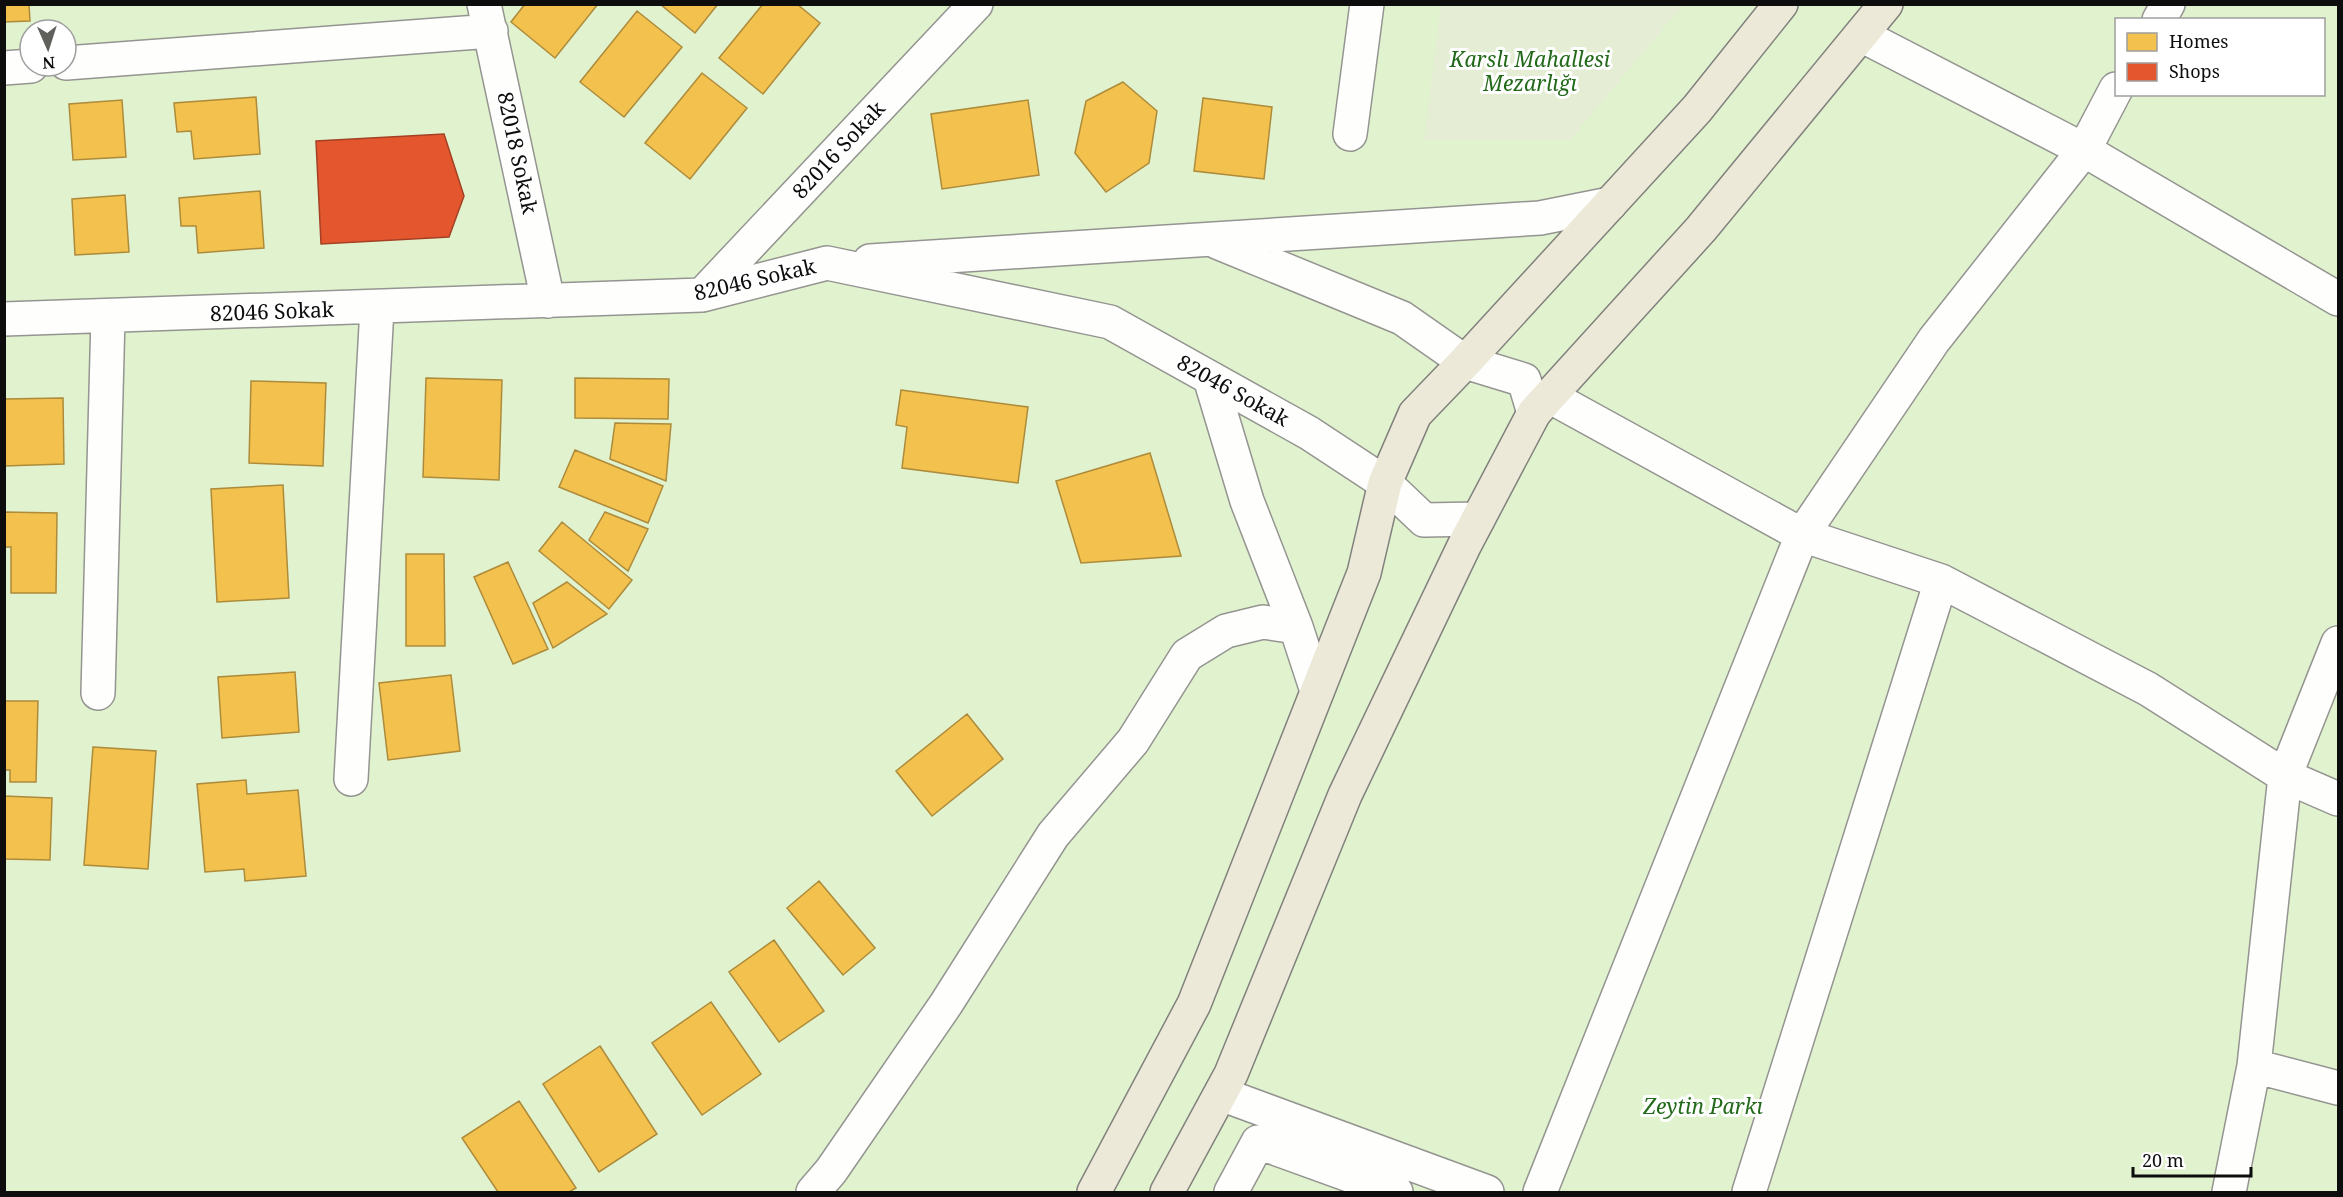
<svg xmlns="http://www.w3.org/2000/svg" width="2343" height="1197" viewBox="0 0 2343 1197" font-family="'Noto Serif',serif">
  <rect width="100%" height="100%" fill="#fbfaf1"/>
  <path fill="#e1f2cf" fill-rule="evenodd" d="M5 5H2338V1192H5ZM2116 20H2324V94H2116ZM30 30H66V66H30Z"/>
  <path fill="#e5edd4" d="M1441 5V4L1683 5 1570 140H1424Z"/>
  <path fill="#f2c14e" stroke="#ad8b3a" stroke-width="1.5" d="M4 4H29L30 21 4 22Z
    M525 4H598L555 58 511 22Z
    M660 4H718L695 33Z
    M763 4H797L820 23 763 94 719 58Z
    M637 11 682 47 624 117 580 82Z
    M702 73 747 108 690 179 645 143Z
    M1123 82 1157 111 1149 163 1106 192 1075 153 1086 101Z
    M256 97 260 154 194 159 191 131 177 132 174 103Z
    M1203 98 1272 107 1264 179 1194 171Z
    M122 100 126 157 73 160 69 104Z
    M1028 100 1039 175 942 189 931 114Z
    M260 191 264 248 198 253 196 226H181L179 198Z
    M125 195 129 252 75 255 72 199Z
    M426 378 502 380 499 480 423 477Z
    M575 378 669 379 668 419 575 418Z
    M251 381 326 383 323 466 249 463Z
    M901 390 1028 407 1018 483 902 468 907 427 896 425Z
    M63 398 64 464 4 466V399Z
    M615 423 671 424 666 481 610 459Z
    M575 450 663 486 648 523 559 487Z
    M1150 453 1181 556 1081 563 1056 481Z
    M283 485 289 598 217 602 211 489Z
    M4 512 57 513 56 593H11V547H4Z
    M605 512 648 529 628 571 589 540Z
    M562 522 632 580 609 609 539 551Z
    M406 554H444L445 646H406Z
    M508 562 548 649 513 664 474 577Z
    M567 582 607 614 553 648 533 603Z
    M295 672 299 732 222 738 218 677Z
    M451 675 460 751 388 760 379 683Z
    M4 701H38L36 782H10V770H4Z
    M967 714 1003 759 932 816 896 771Z
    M93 747 156 751 148 869 84 865Z
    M246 780 247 794 298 790 306 876 245 881 244 869 205 872 197 784Z
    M4 796 52 798 50 860 4 859Z
    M819 881 875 948 843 975 787 908Z
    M774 940 824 1011 779 1042 729 972Z
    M711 1002 761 1074 702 1115 652 1043Z
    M600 1046 657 1134 599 1172 543 1084Z
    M519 1101 576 1188 569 1192H498L462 1138Z"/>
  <path fill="#e4572e" stroke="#a44124" stroke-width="1.5" d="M444 134 464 196 449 237 321 244 316 141Z"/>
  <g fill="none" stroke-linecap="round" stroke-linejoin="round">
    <defs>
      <path id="minor" d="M484 4 548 301
        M2159 20 2168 4
        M1861 35 2084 150 2338 299
        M66 63 491 31
        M4 68 31 66
        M1350 134 1367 4
        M1217 242 1402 318 1465 362 1524 380 1534 413
        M870 261 1540 218 1610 204
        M702 295 976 4
        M4 319 702 295 827 263 1110 322 1309 433 1385 483 1424 520 1478 519
        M1210 378 1247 501 1296 627 1317 691
        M1549 396 1802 535 1941 581 2148 689 2285 776 2338 799
        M98 693 108 317
        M351 779 377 308
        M2254 1066 2338 1088
        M1221 1094 1487 1192
        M813 1192 831 1171 946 1004 1053 835 1133 741 1187 655 1226 631 1263 622 1296 627
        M1231 1192 1258 1142 1396 1192
        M1540 1192 1802 535 1934 340 2084 150 2116 89
        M1749 1192 1941 581
        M2229 1192 2254 1066 2285 776 2338 643"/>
      <path id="major" d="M1094 1192 1194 1004 1364 573 1385 483 1415 414 1465 362 1697 109 1781 4
        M1167 1192 1231 1074 1345 795 1465 544 1534 413 1701 229 1886 4"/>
    </defs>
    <use href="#minor" stroke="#949490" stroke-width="36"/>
    <use href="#major" stroke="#81817d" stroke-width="36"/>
    <use href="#minor" stroke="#fefefd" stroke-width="33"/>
    <use href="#major" stroke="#ede9d8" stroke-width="33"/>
  </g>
  <g text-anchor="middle" stroke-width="6" stroke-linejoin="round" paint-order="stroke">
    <g font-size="21" font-style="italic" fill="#226919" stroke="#fff">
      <text x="1530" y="67">Karslı Mahallesi<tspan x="1530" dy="24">Mezarlığı</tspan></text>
      <text x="1703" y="1114">Zeytin Parkı</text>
    </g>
    <g font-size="21" fill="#0d0d0d" stroke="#fff">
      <text transform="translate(839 150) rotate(-47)" y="7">82016 Sokak</text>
      <text transform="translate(517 153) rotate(78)" y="7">82018 Sokak</text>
      <text transform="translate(755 280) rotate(-13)" y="7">82046 Sokak</text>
      <text transform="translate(272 312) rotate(-2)" y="7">82046 Sokak</text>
      <text transform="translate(1233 391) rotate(29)" y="7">82046 Sokak</text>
    </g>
  </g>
  <rect width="2343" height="1197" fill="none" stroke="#0d0d0d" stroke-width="12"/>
  <rect x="2115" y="18" width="210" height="78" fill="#ffffff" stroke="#9e9e9e" stroke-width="1.5"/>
  <rect x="2127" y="33" width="30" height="18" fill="#f2c14e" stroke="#9e9e9e" stroke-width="1.5"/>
  <text x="2169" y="48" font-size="18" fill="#0d0d0d">Homes</text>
  <rect x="2127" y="63" width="30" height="18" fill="#e4572e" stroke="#9e9e9e" stroke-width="1.5"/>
  <text x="2169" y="78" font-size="18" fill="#0d0d0d">Shops</text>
  <g transform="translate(48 48) rotate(177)"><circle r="28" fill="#ffffff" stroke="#9e9e9e" stroke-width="1.5"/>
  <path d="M0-4.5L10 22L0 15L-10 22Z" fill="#60605d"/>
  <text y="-9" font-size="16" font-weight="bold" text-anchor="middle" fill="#0d0d0d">N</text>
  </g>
  <path d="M2133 1167v9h118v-9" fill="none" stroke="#0d0d0d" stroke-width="3"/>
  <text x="2142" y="1167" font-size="18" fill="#0d0d0d" stroke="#ffffff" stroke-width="4.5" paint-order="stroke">20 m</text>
</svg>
